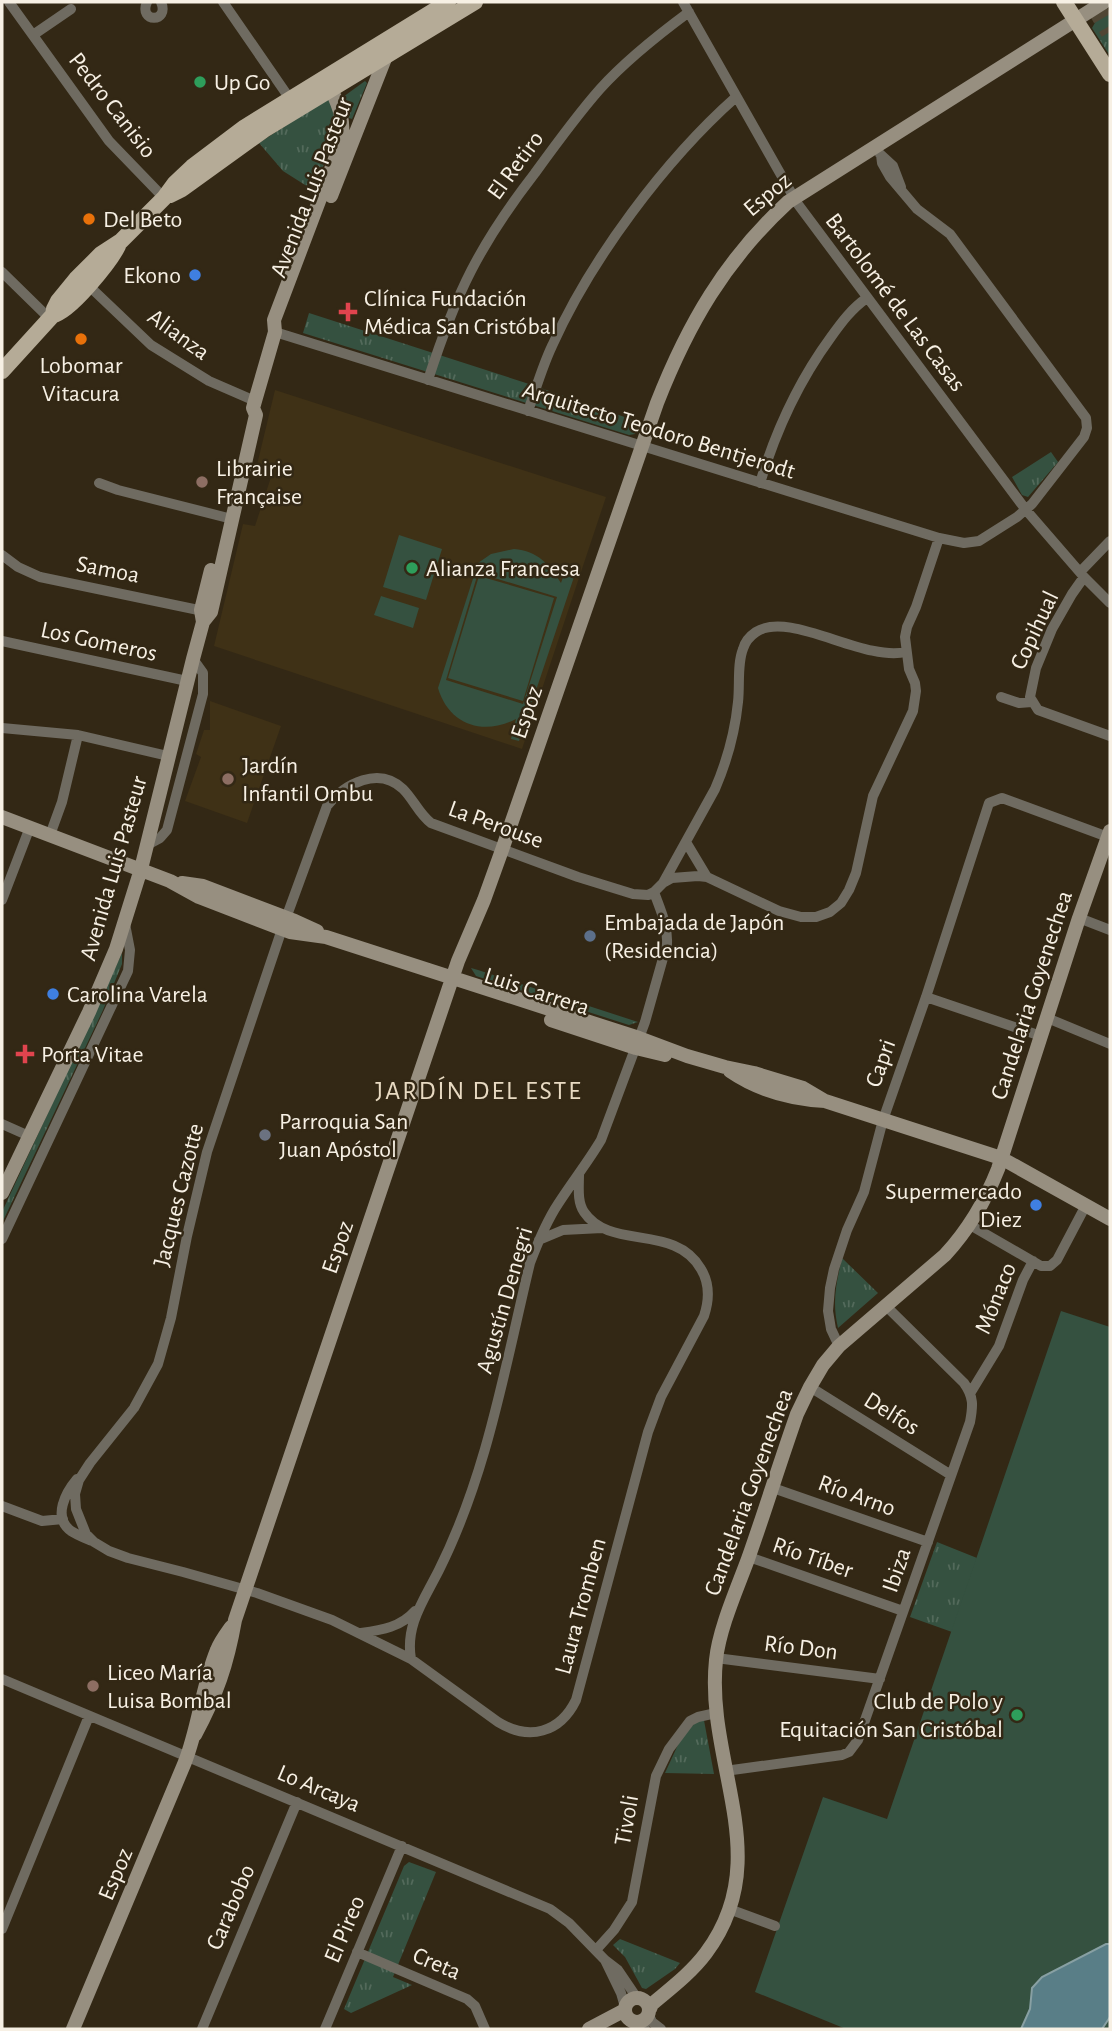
<svg xmlns="http://www.w3.org/2000/svg" width="1112" height="2031" viewBox="0 0 1112 2031" font-family="'Alegreya Sans',sans-serif">
  <defs>
    <pattern id="grass-tufts" width="24" height="20" patternUnits="userSpaceOnUse" patternTransform="scale(1.75)"><rect width="24" height="20" fill="#355140"/><path d="M3 7l-1-3M5 7V3M7 7l1-3M15 17l-1-3M17 17v-4M19 17l1-3" fill="none" stroke="#536a5b"/></pattern>
  </defs>
  <rect width="100%" height="100%" fill="#332815"/>
  <path fill="#3f3116" d="M275 390 606 497 522 749 214 646 243 524 255 526 272 474 256 469Z
    M210 701 281 726 247 823 185 801 201 757 196 754 204 730H210Z"/>
  <path fill="url(#grass-tufts)" d="M1110 13V56L1092 28 1096 21Z
    M365 81 367 83 352 119 349 118 343 97Z
    M328 98C346 128 324 161 313 190L283 171 259 143Z
    M309 313 529 384 639 422 635 434 629 435 303 333Z
    M1051 452 1058 462 1028 497 1022 495 1012 477Z
    M122 953V964L103 1010 2 1223V1212Z
    M471 968 478 970 638 1022 629 1025 476 976Z
    M842 1258 878 1293 838 1328C832 1302 836 1284 842 1258Z
    M937 1542 977 1558 952 1632 910 1617Z
    M703 1715 714 1774 665 1773 682 1736Z
    M409 1862 436 1872 393 1977 412 1985 351 2013 344 2009 404 1866Z
    M620 1939 680 1963 675 1969 646 1989 642 1988 625 1957 613 1945Z"/>
  <path fill="#355140" fill-rule="evenodd" d="M399 535 442 549 426 600 383 587Z
    M514 549C538 551 549 564 561 583L564 574 574 577 519 741 511 739 516 719C483 736 449 725 438 688L478 563 491 554ZM478 573 557 597 523 704 446 680Z
    M479 576 554 598 523 701 448 678Z
    M381 596 419 608 413 628 374 615Z
    M1061 1311 1110 1327V2029H846L755 1992 823 1797 887 1819Z"/>
  <path fill="#597e87" stroke="#88a0a3" stroke-width="2" d="M1106 1944H1110V2017L1102 2029H1021L1030 2009 1032 1988 1042 1977Z"/>
  <g fill="none" stroke-linecap="round" stroke-linejoin="round">
    <path stroke="#504634" stroke-width="19" stroke-dasharray="19 10" stroke-linecap="butt" d="M1093 2 1110 32"/>
    <path stroke="#6f6b61" stroke-width="10" d="M9 2 109 141 164 198
      M147 2C138 23 170 23 161 2
      M223 2 290 99
      M683 2 797 203 1026 510 1084 577 1110 603
      M33 35 71 9
      M880 154 893 166 901 187
      M2 272 50 319
      M88 285 151 345 209 381 255 401
      M275 332 939 538 964 543 979 541 1017 517 1032 504 1084 437 1087 428 1086 418 950 234 917 209 890 177 882 163 881 155
      M428 380C440 343 453 306 471 271 489 236 511 204 535 173 556 144 577 115 600 89 626 60 658 35 689 12
      M528 411C536 389 542 367 552 346 591 259 665 160 736 97
      M99 483 118 490 232 519
      M760 483C776 430 798 382 831 337 841 323 852 308 867 298
      M2 555 18 567 40 577 208 612
      M1080 572 1110 541
      M1084 577 1072 594 1052 629 1036 668 1030 697 1038 710 1110 736
      M2 641 187 681
      M1001 697 1019 703 1032 702
      M2 728 78 735 168 756
      M50 835 62 802 78 735
      M686 842 707 877
      M147 845 160 838 167 830 203 694V673L193 659
      M663 883 715 789C727 761 735 732 738 702 740 685 737 664 743 649 745 642 750 636 756 632 790 610 863 662 906 652
      M2 900 30 827
      M1079 918 1110 930
      M926 997 1041 1036
      M1047 1018 1110 1044
      M2 1124 29 1136
      M579 1175C579 1187 577 1202 584 1212 610 1251 675 1223 701 1269 710 1284 709 1301 704 1316L661 1397 648 1432 576 1700C560 1733 529 1741 498 1722L411 1659 332 1620 257 1593 183 1572 128 1558 109 1551 94 1542 86 1534 76 1509 75 1494 79 1480 90 1463 134 1408 158 1364 171 1318 187 1236 207 1152 282 929 327 806C345 783 379 766 403 789 414 800 419 814 431 823L578 877 633 894 648 895 654 892 663 883 672 878 698 876 707 877 779 911 801 917H816L830 912 841 903 849 890 856 873 873 796 913 711 916 691 915 683 909 669 905 637 907 627 916 607 939 538
      M970 1225 1041 1266H1050L1057 1260 1086 1205
      M2 1239 128 971 130 950 125 924
      M539 1240 563 1230 602 1228
      M839 1346 831 1329 828 1311 830 1288 834 1269 847 1230 864 1192 883 1120 926 997 989 803 1002 798 1108 837
      M810 1387 951 1475
      M971 1392 999 1346 1023 1280 1033 1261
      M77 1479C66 1492 52 1517 71 1531 77 1535 85 1538 92 1541
      M773 1488 928 1542
      M2 1506 42 1521 63 1519
      M749 1557 903 1611
      M361 1633C382 1630 401 1627 415 1611
      M716 1658 880 1679
      M411 1659C405 1625 424 1600 439 1570 487 1474 505 1367 530 1263 538 1242 546 1222 558 1204 572 1182 588 1162 601 1140L645 1022 667 944C668 925 660 909 654 892
      M2 1679 550 1909 569 1923 605 1960 618 1970 637 1998
      M725 1771 842 1755 849 1752 858 1740 970 1422C973 1406 974 1397 964 1383L887 1307
      M729 1909 775 1926
      M2 1929 89 1716
      M596 1950 614 1930 632 1902 656 1776 669 1749 690 1721 698 1717 716 1713
      M357 1952 467 1999 475 2006 485 2029
      M605 1960 621 1993 625 2007
      M649 2015 652 2022 661 2029
      M636 2022 645 2029
      M202 2029 297 1802
      M325 2029 402 1846"/>
    <path stroke="#978f80" stroke-width="14" d="M331 196 386 56
      M203 622 201 610 211 570
      M2 817 170 881 199 897 282 929 290 932 326 937 639 1038 687 1056 725 1067 754 1073 803 1088 825 1101
      M182 883 203 886 295 921 317 931
      M551 1020 636 1048 665 1055
      M730 1071C759 1091 790 1099 825 1101L1001 1158 1110 1219
      M2 1193 89 1012 116 949 141 869 193 659 203 622 211 612 256 415 253 408 255 401 275 332 274 320 341 143C345 122 340 108 331 89
      M195 1735C217 1694 227 1665 235 1620L458 961 484 900 502 850 657 403C688 324 725 260 788 202L1104 2
      M625 2010a12 12 0 1 1 24 0a12 12 0 1 1-24 0Z
      M650 2009 652 2004C671 1988 691 1973 706 1953 777 1858 705 1764 716 1660 719 1629 737 1589 748 1559 765 1511 780 1462 797 1414L810 1387 823 1365 839 1346 945 1255C969 1229 985 1202 998 1169L1079 918 1110 831
      M73 2029 185 1762C199 1726 202 1686 217 1650 220 1642 226 1634 231 1627
      M589 2029 625 2010"/>
    <path stroke="#b5ab97" stroke-width="16" d="M1064 2 1110 74
      M170 195 182 189 264 130 475 2
      M53 315 54 309 58 301 76 279 101 254 121 241 164 198 175 183 192 167 245 127 448 2
      M2 371 53 315C70 312 110 262 118 246"/>
  </g>
  <g fill="#2e9e5b" stroke="#332815" stroke-width="2.5">
    <circle cx="200" cy="82" r="7"/>
    <circle cx="412" cy="568" r="7"/>
    <circle cx="1017" cy="1715" r="7"/>
  </g>
  <g fill="#e8710a" stroke="#332815" stroke-width="2.5">
    <circle cx="89" cy="219" r="7"/>
    <circle cx="81" cy="339" r="7"/>
  </g>
  <g fill="#3f7fe0" stroke="#332815" stroke-width="2.5">
    <circle cx="195" cy="275" r="7"/>
    <circle cx="53" cy="994" r="7"/>
    <circle cx="1036" cy="1205" r="7"/>
  </g>
  <g fill="#e0444e" stroke="#332815" stroke-width="2.5">
    <path d="M344.5 301.5h7v7h7v7h-7v7h-7v-7h-7v-7h7z"/>
    <path d="M21.5 1043.5h7v7h7v7h-7v7h-7v-7h-7v-7h7z"/>
  </g>
  <g fill="#8d6e63" stroke="#332815" stroke-width="2.5">
    <circle cx="202" cy="482" r="7"/>
    <circle cx="228" cy="779" r="7"/>
    <circle cx="93" cy="1686" r="7"/>
  </g>
  <circle fill="#5c6f8a" stroke="#332815" stroke-width="2.5" cx="590" cy="936" r="7"/>
  <circle fill="#6b7280" stroke="#332815" stroke-width="2.5" cx="265" cy="1135" r="7"/>
  <g text-anchor="middle" stroke-width="5" stroke-linejoin="round" paint-order="stroke">
    <g font-size="24" fill="#f7f0e4" stroke="#332815" text-anchor="start">
      <text x="214" y="90">Up Go</text>
      <text x="103" y="227">Del Beto</text>
      <text x="181" y="283" text-anchor="end">Ekono</text>
      <text x="364" y="306">Clínica Fundación<tspan x="364" dy="28">Médica San Cristóbal</tspan></text>
      <text x="81" y="373" text-anchor="middle">Lobomar<tspan x="81" dy="28">Vitacura</tspan></text>
      <text x="216" y="476">Librairie<tspan x="216" dy="28">Française</tspan></text>
      <text x="426" y="576">Alianza Francesa</text>
      <text x="242" y="773">Jardín<tspan x="242" dy="28">Infantil Ombu</tspan></text>
      <text x="604" y="930">Embajada de Japón<tspan x="604" dy="28">(Residencia)</tspan></text>
      <text x="67" y="1002">Carolina Varela</text>
      <text x="41" y="1062">Porta Vitae</text>
      <text x="279" y="1129">Parroquia San<tspan x="279" dy="28">Juan Apóstol</tspan></text>
      <text x="1022" y="1199" text-anchor="end">Supermercado<tspan x="1022" dy="28">Diez</tspan></text>
      <text x="107" y="1680">Liceo María<tspan x="107" dy="28">Luisa Bombal</tspan></text>
      <text x="1003" y="1709" text-anchor="end">Club de Polo y<tspan x="1003" dy="28">Equitación San Cristóbal</tspan></text>
    </g>
    <g font-size="24" fill="#f7f0e4" stroke="#332815">
      <text transform="translate(113 105) rotate(52)" y="8">Pedro Canisio</text>
      <text transform="translate(515 165) rotate(-54)" y="8">El Retiro</text>
      <text transform="translate(311 187) rotate(-69)" y="8">Avenida Luis Pasteur</text>
      <text transform="translate(767 194) rotate(-40)" y="8">Espoz</text>
      <text transform="translate(896 302) rotate(53)" y="8">Bartolomé de Las Casas</text>
      <text transform="translate(179 334) rotate(36)" y="8">Alianza</text>
      <text transform="translate(659 430) rotate(17)" y="8">Arquitecto Teodoro Bentjerodt</text>
      <text transform="translate(108 569) rotate(11)" y="8">Samoa</text>
      <text transform="translate(1034 630) rotate(-65)" y="8">Copihual</text>
      <text transform="translate(99 641) rotate(12)" y="8">Los Gomeros</text>
      <text transform="translate(526 712) rotate(-71)" y="8">Espoz</text>
      <text transform="translate(496 824) rotate(20)" y="8">La Perouse</text>
      <text transform="translate(113 868) rotate(-74)" y="8">Avenida Luis Pasteur</text>
      <text transform="translate(537 991) rotate(18)" y="8">Luis Carrera</text>
      <text transform="translate(1031 995) rotate(-72)" y="8">Candelaria Goyenechea</text>
      <text transform="translate(880 1063) rotate(-71)" y="8">Capri</text>
      <text transform="translate(178 1195) rotate(-76)" y="8">Jacques Cazotte</text>
      <text transform="translate(337 1247) rotate(-71)" y="8">Espoz</text>
      <text transform="translate(995 1298) rotate(-68)" y="8">Mónaco</text>
      <text transform="translate(504 1300) rotate(-74)" y="8">Agustín Denegri</text>
      <text transform="translate(892 1413) rotate(32)" y="8">Delfos</text>
      <text transform="translate(748 1492) rotate(-70)" y="8">Candelaria Goyenechea</text>
      <text transform="translate(857 1495) rotate(20)" y="8">Río Arno</text>
      <text transform="translate(813 1557) rotate(19)" y="8">Río Tíber</text>
      <text transform="translate(896 1570) rotate(-71)" y="8">Ibiza</text>
      <text transform="translate(580 1606) rotate(-75)" y="8">Laura Tromben</text>
      <text transform="translate(801 1647) rotate(7)" y="8">Río Don</text>
      <text transform="translate(319 1788) rotate(23)" y="8">Lo Arcaya</text>
      <text transform="translate(626 1820) rotate(-80)" y="8">Tivoli</text>
      <text transform="translate(115 1874) rotate(-67)" y="8">Espoz</text>
      <text transform="translate(230 1907) rotate(-67)" y="8">Carabobo</text>
      <text transform="translate(344 1929) rotate(-67)" y="8">El Pireo</text>
      <text transform="translate(437 1963) rotate(23)" y="8">Creta</text>
    </g>
    <g font-size="26" letter-spacing="2" fill="#e8dac2" stroke="#332815">
      <text x="479" y="1099">JARDÍN DEL ESTE</text>
    </g>
  </g>
  <rect width="1112" height="2031" fill="none" stroke="#f7f0e4" stroke-width="7"/>
</svg>
